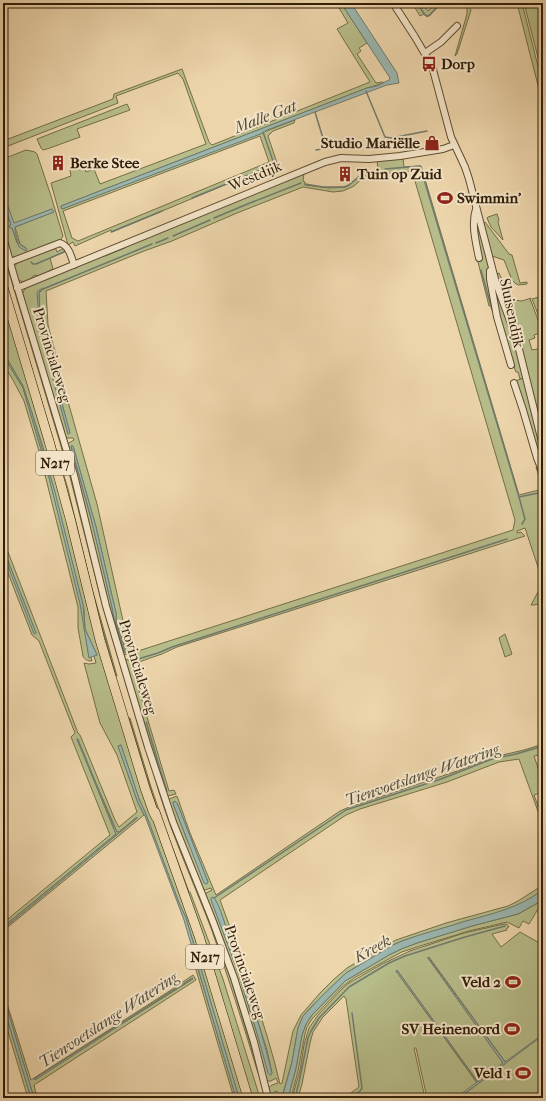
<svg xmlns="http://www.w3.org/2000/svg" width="546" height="1101" viewBox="0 0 546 1101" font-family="'IM FELL French Canon',serif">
  <rect width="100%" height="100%" fill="#edd5ab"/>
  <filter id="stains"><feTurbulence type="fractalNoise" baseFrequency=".005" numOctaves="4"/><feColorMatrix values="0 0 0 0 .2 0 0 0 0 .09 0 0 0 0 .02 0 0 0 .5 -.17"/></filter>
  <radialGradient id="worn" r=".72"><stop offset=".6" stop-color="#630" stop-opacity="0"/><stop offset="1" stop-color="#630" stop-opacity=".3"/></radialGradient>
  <path fill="#b7bd8a" stroke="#746e49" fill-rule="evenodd" d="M336 3H341L367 43 359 48 361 51 357 54 376 83 382 82 384 83 367 88 61 206 62 209 295 120 294 123 273 131 268 136 277 163 112 232 111 230 75 246 73 242 68 245 51 183 71 176 70 170 83 165 86 172 94 169 100 184 206 144 183 79 178 73 116 96 118 103 3 148V141L113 99 114 94 182 69 209 142 212 145 370 82 337 29 348 23ZM260 136 269 162 78 241 72 238 63 211Z
    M412 3H422L428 11 436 3H442L427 17 424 14 420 16Z
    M464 3H467L471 10 457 54 455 56 467 14V9Z
    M517 3H522L543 86V105Z
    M524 3H543V77Z
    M127 104 130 110 77 129 80 137 47 149 43 150 41 148 37 139Z
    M26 150 35 152 37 154 51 196 63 236 60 241 12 259V258H11L3 228V200L11 225 9 226 10 228 12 227 17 243 26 250V248L20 244 15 227 53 212 52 209 16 223H14L12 222 3 193V159Z
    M403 158 404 167 421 166 519 495 543 489 536 467 538 466 543 478V582L525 528 517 531V533L521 532 525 536 177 647 162 654 133 664 132 657 136 656 135 652 513 530 515 520 412 171 365 176 354 186 343 191 333 192 303 187 237 213 172 241 144 251 46 291 48 325 67 398 97 504 124 625 133 653 123 655 122 654 67 444 74 440 73 438H65L22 294 26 287 104 254 105 256 125 248 124 246 304 173 303 181 305 182V185L329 188 346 187 364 173 378 171 377 160ZM43 289 39 293 40 319 42 331 70 433 68 434 40 331 38 291ZM71 446H73L96 527 116 613V621L126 652H124L114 618 112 607 94 530Z
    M476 214 489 267V274L493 305 489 306 478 262 481 261 478 252Z
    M497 214 499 220 498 222 503 240 491 227 487 218 488 217Z
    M485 222 509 254 512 255 520 283 527 282V284L518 285 517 284H516L512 280 504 260 492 256 482 223Z
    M55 247 57 252 64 248 66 251 50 258 53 269 39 276 35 275 32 277 30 280 23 282 17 279 13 265 17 264V262Z
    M7 266H9L70 474 82 519 101 599 69 473Z
    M3 273 68 489 91 585 117 676H116L98 613 53 444 3 277Z
    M499 273 506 288 513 300 522 301 531 298 530 301H531L541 328 543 327 532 299 543 296V332L534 335 535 338 529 340 532 350 543 348V439L496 274Z
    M492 282 496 289 514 336 523 378 520 379 518 372H516L509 355Z
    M3 300 5 302 152 816 186 908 245 1098H239L186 918 179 903 145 812 139 799 121 745 118 746 138 803 144 815 3 931V929L137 818H136L119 832H117L77 739 116 834 3 927V923L110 835 71 737 75 733 39 641 32 635 3 560V553L35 633H36L3 548V539L78 733 80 735 115 820 119 827 137 812 117 755 100 723 84 663 89 664 96 663 94 656 97 655 85 629 84 609 62 522 43 447 32 413 23 386 3 352Z
    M3 355 23 388 48 473 80 600 89 657H91L92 661C87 661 85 660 83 656L78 628V607L39 451 24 401 13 380 3 364Z
    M524 378 543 453V470L515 381Z
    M539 579 543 590V603L534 605H531L539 590Z
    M505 634 512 654 505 657 499 638Z
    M126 659 130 661 131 663 169 791 174 790 176 794 168 796 165 795 124 660Z
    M129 718H130L151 787 166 830 189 892H190L223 979 260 1098H250L238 1056 235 1041 229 1020 224 1009 157 809Z
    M543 744V754L534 756 543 783V792L534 795 543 820V825L519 759 499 762 447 782 360 809 346 815 220 900C242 960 265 1021 280 1084L282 1083 293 1031 301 1015 320 993 333 980 347 968 382 947 396 940 446 923 508 906 518 901 543 885V890L523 903 501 912 467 921 402 941 393 945 346 973 311 1007 303 1016 298 1028 292 1062 282 1097 280 1098 277 1091 274 1092 275 1098H271L268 1088 272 1085 278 1083 276 1078 271 1081H267L205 896 206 893 212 890 211 888 205 890 202 889 168 801 169 799 177 796 190 833 216 895 340 811 347 808 457 771 494 757 524 750ZM174 801 177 803 208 882 187 840 174 806 173 803ZM213 897 215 899 221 913 243 975 267 1050 272 1073 270 1075 238 972 211 899Z
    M153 771 177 839 208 916 227 967 259 1073H258C243 1024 228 976 211 928 191 876 167 825 153 771Z
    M543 900V906L538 909 529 924 523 921 519 928 507 922 469 931 420 946 402 952 385 961 354 978 342 987 312 1019 307 1027 305 1034 298 1071 291 1098H288L296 1068 302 1035 306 1024 312 1015 345 981 389 955 401 949 417 943 472 926 518 914Z
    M504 924H507L509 927 507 928V930L492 934 501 947 520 932 543 945V1098H459L506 1063 429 957 428 958 503 1063 478 1082 397 970 396 971 477 1083 456 1098H427L416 1048H414L425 1098H344L359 1087 346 999 344 996 323 1017 313 1032 310 1043 302 1084 298 1098H292L300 1070 304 1045 309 1028 318 1015 342 989 349 983 382 964 410 951 464 933Z
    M193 952 236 1098H234L191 953Z
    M193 975 196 980 34 1085 37 1098H34L3 995V991L31 1080 171 990ZM192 978 193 979 34 1079Z
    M3 1005 31 1098H28L3 1015Z"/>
  <path fill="#9bb7b0" stroke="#707a6d" d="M341 3H351L397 73 399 83 387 85 267 130 263 133 62 209 61 206 367 88 377 86 389 80 390 78Z
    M3 193 14 223 52 209 54 212 15 227C15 232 17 243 22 246 24 247 26 248 27 250L26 251 19 247 12 228H10L9 226 11 225 3 200Z
    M43 288 44 289 40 291 39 294 40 319 42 331 70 433 68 434 40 331 37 293 39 290Z
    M3 352 23 386 32 413 55 492 83 605 85 629 97 655 89 658 80 604 48 473 23 388 3 355Z
    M71 446H73L96 527 116 613V622L126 652 125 653 114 618 112 607 90 514Z
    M3 548 36 633 34 634 3 553Z
    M146 722H147V724L167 791 166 793Z
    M77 739H78L109 815 117 832H119L137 817V818L3 929V927L116 834Z
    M121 745 139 799 145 812 179 903 186 918 239 1098H236L184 920 145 816 138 803 118 746Z
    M174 801 177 803 208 882 207 884 204 883 174 806 173 803Z
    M543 890V900L518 914 472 926 417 943 401 949 389 955 345 981 312 1015 306 1024 302 1035 296 1068 288 1098H282L292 1062 298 1028 303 1016 321 997 346 973 393 945 402 941C423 933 445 928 466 921 495 913 518 908 543 890Z
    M213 897C219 902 224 922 227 930 244 977 260 1025 272 1073L271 1075H270L268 1073 257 1033 238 972 211 900V898Z
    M428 957 505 1062 542 1035V1036L459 1098H456L477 1082 396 971 397 970 478 1082 503 1063 428 958Z
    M192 978H193L35 1080 34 1079Z
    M3 995 34 1098H31L3 1005Z"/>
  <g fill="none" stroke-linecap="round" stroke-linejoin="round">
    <path stroke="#707a6d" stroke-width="1.5" d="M417 3 425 15 428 16 430 15 441 3
      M366 91 385 137 391 138 427 131
      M315 112 326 148
      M316 150 334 147
      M385 169 420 166 519 497
      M305 184 323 187H344L349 185 363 173 378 170
      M192 198 273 165V161L263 132
      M214 218 250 203 301 183
      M111 232 162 211
      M173 236 210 220
      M156 243 168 238
      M31 262 33 264H36L64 252
      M481 270 492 310
      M43 289 152 244
      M540 333 539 331 543 330
      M541 336 543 345
      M522 524 525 519 519 497 543 492
      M138 659 158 653 172 647 507 539
      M214 898 346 810 441 779 492 759 516 754 543 746
      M295 1098 299 1082 308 1038 311 1031 319 1018 349 987 389 963 405 956 465 937 505 926
      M351 1098 360 1091 362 1088 352 1013"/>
    <path stroke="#c7b08a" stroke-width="6" stroke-dasharray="6 3" stroke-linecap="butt" d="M3 265 13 261"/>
    <defs>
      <path id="street" d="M393 3 415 37 432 66 451 137 465 167 469 179 496 283 516 337 543 446
        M425 53 441 42 457 26
        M476 209C471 224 476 243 479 258
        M3 237 14 276 74 475 106 606 148 747 173 822 212 919 234 978 254 1042 268 1098
        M13 261 60 243C69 246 71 256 74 265
        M490 271V279L497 317 511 365
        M17 288 325 162 341 158 369 159 400 156 443 149 454 145
        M514 383 523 410 537 458 543 473"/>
      <path id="primary" d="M3 287 49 441 71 522 100 640 145 788 153 811 156 817
        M155 812 199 936 248 1098"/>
    </defs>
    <use href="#street" stroke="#5f4c31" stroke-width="8"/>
    <use href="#primary" stroke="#301e08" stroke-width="10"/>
    <use href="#street" stroke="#f3e4c8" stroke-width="6"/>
    <use href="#primary" stroke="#edd5ab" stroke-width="9"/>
  </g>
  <defs>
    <symbol id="bus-bare" viewBox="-9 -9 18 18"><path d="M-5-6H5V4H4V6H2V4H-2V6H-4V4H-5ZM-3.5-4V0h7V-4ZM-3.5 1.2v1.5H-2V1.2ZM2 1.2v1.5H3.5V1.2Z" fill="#8f2418" stroke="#f3e4c8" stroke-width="2.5" paint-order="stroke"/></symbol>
    <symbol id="shop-bare" viewBox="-9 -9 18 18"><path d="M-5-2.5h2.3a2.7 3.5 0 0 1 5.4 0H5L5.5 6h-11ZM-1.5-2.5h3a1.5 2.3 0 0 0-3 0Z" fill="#8f2418" stroke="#f3e4c8" stroke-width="2.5" paint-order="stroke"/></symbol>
    <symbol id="building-bare" viewBox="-9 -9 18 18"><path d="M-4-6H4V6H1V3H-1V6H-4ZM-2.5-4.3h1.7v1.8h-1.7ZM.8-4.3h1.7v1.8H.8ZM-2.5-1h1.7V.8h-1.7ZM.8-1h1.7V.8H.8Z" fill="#8f2418" stroke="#f3e4c8" stroke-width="2.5" paint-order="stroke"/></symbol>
    <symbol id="stadium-bare" viewBox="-9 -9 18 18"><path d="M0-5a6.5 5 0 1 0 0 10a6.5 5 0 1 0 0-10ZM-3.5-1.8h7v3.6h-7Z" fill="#8f2418" stroke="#f3e4c8" stroke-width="2.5" paint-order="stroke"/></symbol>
  </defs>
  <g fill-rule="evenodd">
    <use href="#bus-bare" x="418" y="53" width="22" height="22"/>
    <use href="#shop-bare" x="421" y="132" width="22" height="22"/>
    <use href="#building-bare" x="47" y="152" width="22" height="22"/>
    <use href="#building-bare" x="334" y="163" width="22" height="22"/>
    <use href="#stadium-bare" x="434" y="187" width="22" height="22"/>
    <use href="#stadium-bare" x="502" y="971" width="22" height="22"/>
    <use href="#stadium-bare" x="501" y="1018" width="22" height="22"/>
    <use href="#stadium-bare" x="512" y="1062" width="22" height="22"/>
  </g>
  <g text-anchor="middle" stroke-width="4" stroke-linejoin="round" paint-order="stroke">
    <g fill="#f3e4c8" stroke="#6a5942" stroke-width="1">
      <rect x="36" y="451" width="38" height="24" rx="3"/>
      <rect x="186" y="945" width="38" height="24" rx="3"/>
    </g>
    <g font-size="14" font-weight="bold" fill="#301e08">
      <text x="55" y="468">N217</text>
      <text x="205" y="962">N217</text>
    </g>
    <g font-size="15" font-weight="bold" fill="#301e08" stroke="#f3e4c8" text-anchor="start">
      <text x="441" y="69">Dorp</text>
      <text x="420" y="148" text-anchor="end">Studio Mariëlle</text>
      <text x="70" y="168">Berke Stee</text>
      <text x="357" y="179">Tuin op Zuid</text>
      <text x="457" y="203">Swimmin'</text>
      <text x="501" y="987" text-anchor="end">Veld 2</text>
      <text x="500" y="1034" text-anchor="end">SV Heinenoord</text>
      <text x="511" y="1078" text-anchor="end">Veld 1</text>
    </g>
    <g font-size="15" fill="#301e08" stroke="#f3e4c8">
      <text transform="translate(255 176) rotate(-23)" y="5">Westdijk</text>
      <text transform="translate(512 313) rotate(78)" y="5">Sluisendijk</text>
      <text transform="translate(52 355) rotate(73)" y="5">Provincialeweg</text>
      <text transform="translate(138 667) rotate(73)" y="5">Provincialeweg</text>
      <text transform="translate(245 972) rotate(71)" y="5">Provincialeweg</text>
    </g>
    <g font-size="16" font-style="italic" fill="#504c3a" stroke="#f3e4c8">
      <text transform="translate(265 116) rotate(-21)" y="6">Malle Gat</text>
      <text transform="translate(422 774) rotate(-19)" y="6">Tienvoetslange Watering</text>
      <text transform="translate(372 948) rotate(-29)" y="6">Kreek</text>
      <text transform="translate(108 1019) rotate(-33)" y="6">Tienvoetslange Watering</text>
    </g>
  </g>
  <rect width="546" height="1101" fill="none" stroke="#edd5ab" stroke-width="16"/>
  <rect x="4" y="4" width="538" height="1093" fill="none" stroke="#301e08" stroke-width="2"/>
  <rect x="8" y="8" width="530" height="1085" fill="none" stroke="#301e08"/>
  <rect width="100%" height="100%" filter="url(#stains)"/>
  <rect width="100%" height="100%" fill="url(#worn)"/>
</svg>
